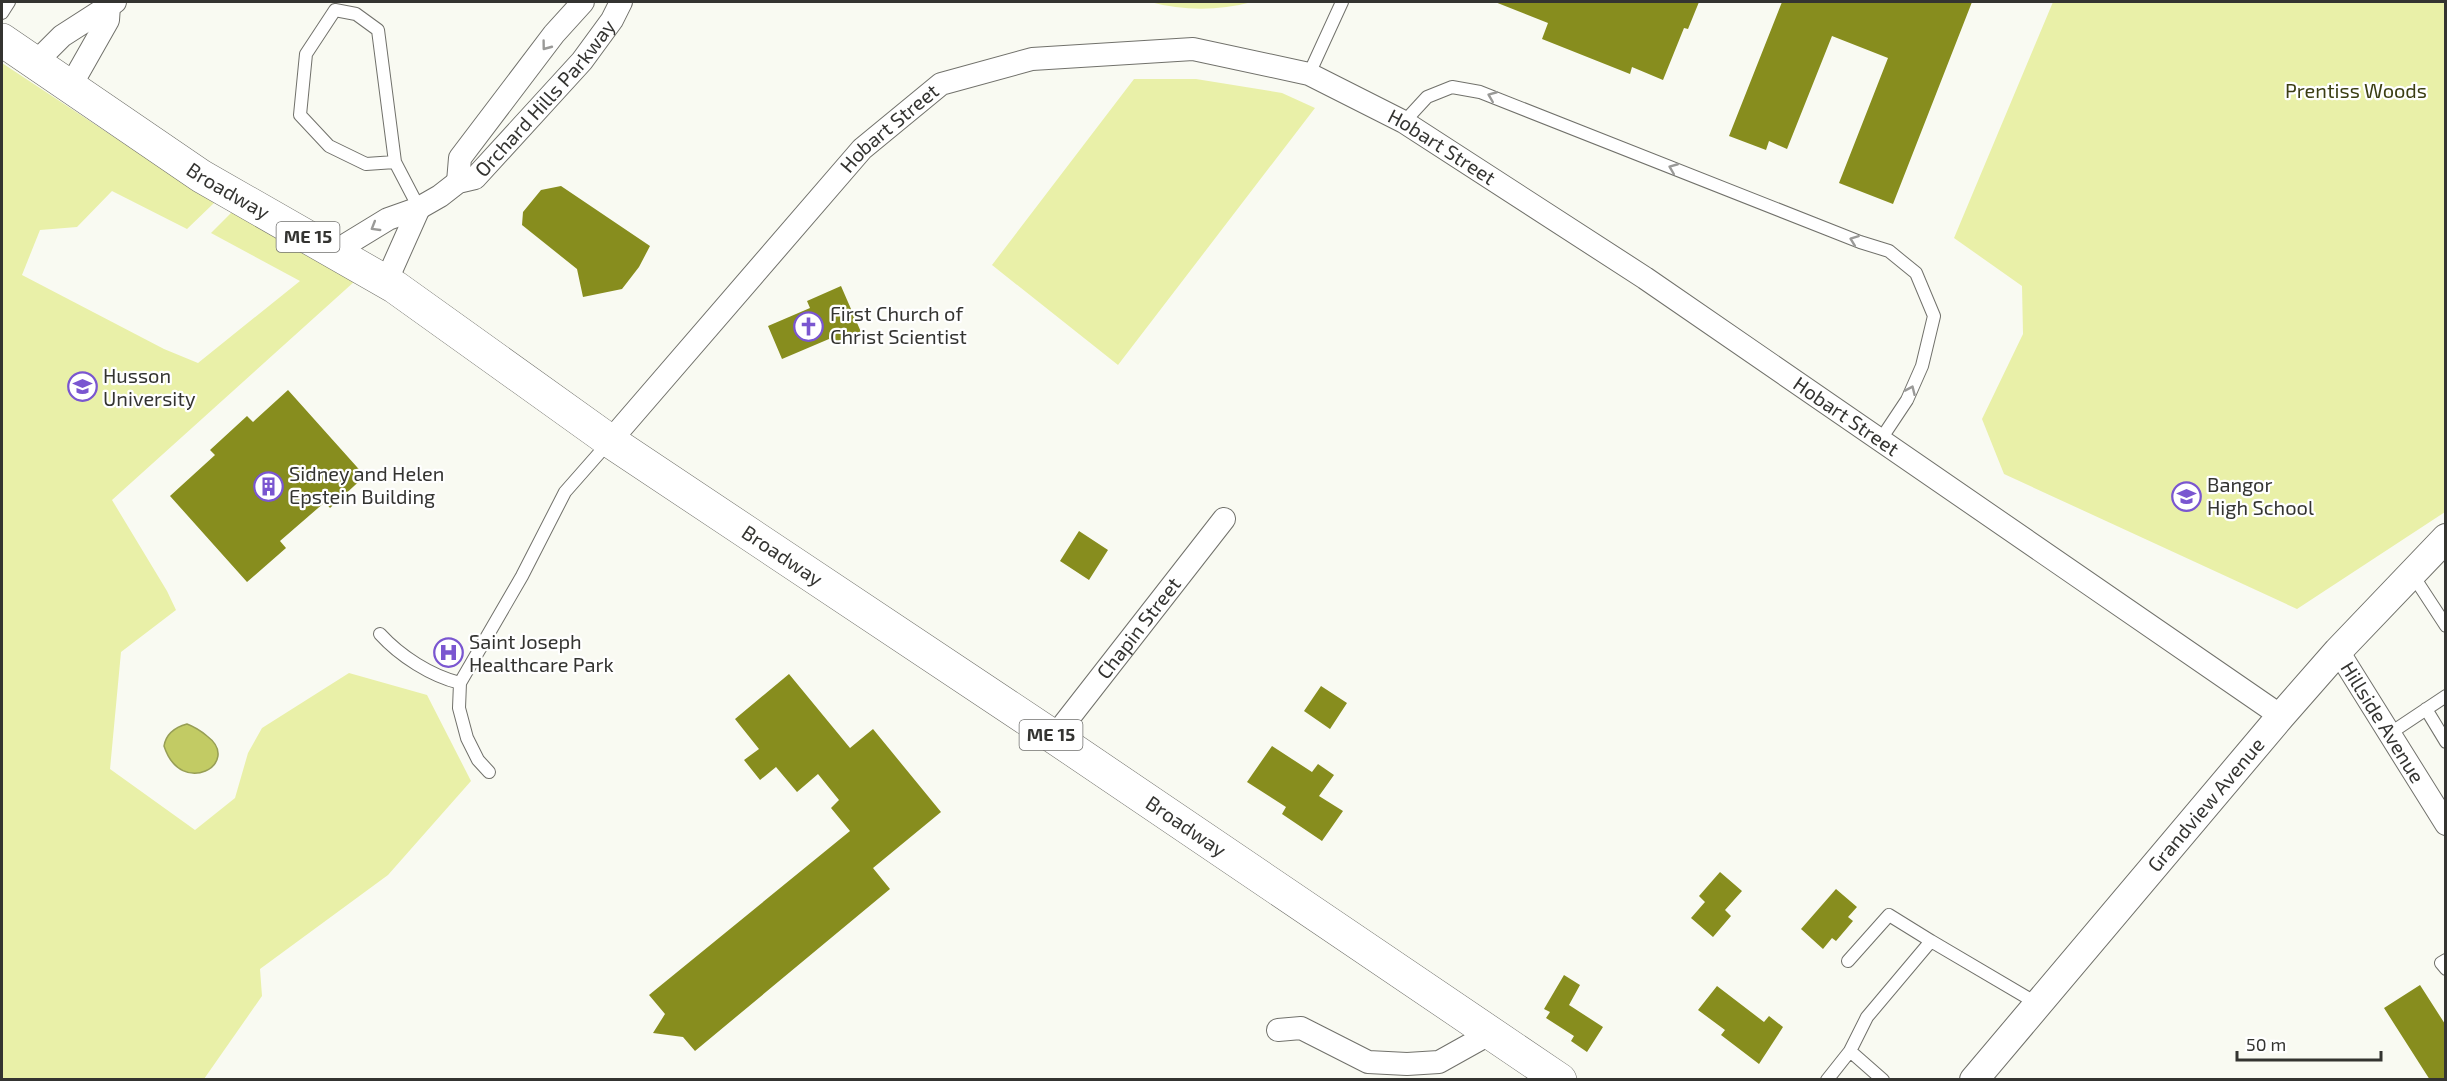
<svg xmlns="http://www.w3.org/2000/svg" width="2447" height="1081" viewBox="0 0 2447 1081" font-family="'Exo 2',sans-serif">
  <rect width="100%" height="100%" fill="#f9faf2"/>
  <path fill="#e9f0a8" d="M1150 2H1252C1218 11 1184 11 1150 2Z
    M2053 2H2445V512L2297 609 2004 474 1982 419 2023 334 2022 286 1954 238Z
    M2 63 214 203 187 229 112 191 77 227 40 230 22 275 164 349 198 363 300 281 211 233 234 210 355 281 112 500 167 591 176 610 121 652 110 769 195 830 235 798 248 753 262 728 349 673 427 695 471 781 388 875 260 969 262 996 204 1079H2Z
    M1134 79H1196L1282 93 1315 108 1118 365 992 265Z"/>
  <path fill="#c2cb64" stroke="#979e55" stroke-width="1.5" d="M187 724C195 727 201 731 207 736 243 763 181 799 164 746 166 734 176 727 187 724Z"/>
  <path fill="#878d1e" d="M1495 2H1699L1688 29 1684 28 1663 80 1632 67 1630 74 1542 39 1548 23Z
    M1782 2H1972L1893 204 1839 183 1888 58 1832 36 1787 149 1769 141 1766 150 1729 136Z
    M561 186 650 246 639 267 622 289 583 297 577 269 522 225 523 212 541 190Z
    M841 286 861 332 834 344 829 339 782 359 768 326 810 308 807 301Z
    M288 390 365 476 330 508 325 502 280 541 286 548 247 582 170 496 215 455 210 450 247 416 253 422Z
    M1079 531 1108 550 1089 580 1060 561Z
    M789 674 850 748 873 729 941 812 873 868 890 889 695 1051 683 1037 653 1033 665 1014 649 995 850 831 831 808 839 800 818 774 797 792 776 767 760 780 744 760 759 749 735 719Z
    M1321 686 1347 703 1330 729 1304 711Z
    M1272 746 1312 772 1318 764 1334 775 1319 796 1343 811 1322 841 1282 814 1286 807 1247 782Z
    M1720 872 1742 891 1725 910 1731 916 1713 937 1691 918 1705 902 1699 896Z
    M1836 889 1857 907 1848 917 1853 921 1836 941 1832 938 1823 949 1801 929Z
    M1564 975 1580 985 1569 1005 1603 1027 1587 1052 1571 1041 1574 1036 1546 1018 1550 1012 1544 1009Z
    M2420 985 2445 1024V1080H2430L2384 1008Z
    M1717 986 1764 1022 1769 1016 1783 1027 1759 1064 1721 1035 1725 1030 1698 1010Z"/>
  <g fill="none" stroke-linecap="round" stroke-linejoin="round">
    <defs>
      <path id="service" d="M2 13 9 2
        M1309 74 1342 2
        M1404 122 1427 97 1452 87 1480 92 1860 242 1889 251 1916 273 1934 316 1922 366 1907 400 1881 439
        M395 162 366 164 329 146 300 115 306 54 335 10 356 14 378 30 395 162 419 208
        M2412 574 2446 626
        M380 634C400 656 431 676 460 683
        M2426 709 2446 742
        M2389 734 2446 696
        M489 772 478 760 467 738 459 708 460 683 522 576 565 492 609 442
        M2446 960 2441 963 2446 969
        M1848 961 1889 915 1931 941
        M1850 1051 1867 1017 1931 941 2038 1004
        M1827 1080 1850 1051 1883 1080"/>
      <g id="minor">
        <path d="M35 63 62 36 115 2"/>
        <path d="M70 87 108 20 109 6"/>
        <path d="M458 182 460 158 554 34 583 2"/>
        <path id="s1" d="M334 252 388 219 419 208 440 196 458 182 475 178 582 61 612 20 621 2"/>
        <path d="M386 282 419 208"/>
        <path id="s2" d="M610 441 862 149 941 84 1032 59 1193 49 1309 74 1404 122 1645 278 2281 716"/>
        <path id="s3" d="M2338 651 2446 824"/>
        <path id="s4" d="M1054 737 1224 519"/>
        <path d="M1278 1030 1301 1028 1368 1062 1407 1064 1439 1062 1491 1033"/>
      </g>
      <g id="tertiary">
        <path id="s5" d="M1974 1080 2281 716 2338 651 2446 538"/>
      </g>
      <g id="primary">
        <path id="s6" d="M2 40 201 176 395 287 610 441 1054 737 1560 1080"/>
      </g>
    </defs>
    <use href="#service" stroke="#71716b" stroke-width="14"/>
    <use href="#minor" stroke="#71716b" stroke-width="24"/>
    <use href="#tertiary" stroke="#71716b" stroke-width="30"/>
    <use href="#primary" stroke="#71716b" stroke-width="34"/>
    <use href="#service" stroke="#fff" stroke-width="12"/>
    <use href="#minor" stroke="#fff" stroke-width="22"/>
    <use href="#tertiary" stroke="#fff" stroke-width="28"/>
    <use href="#primary" stroke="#fff" stroke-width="33"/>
  </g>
  <defs><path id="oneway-chevron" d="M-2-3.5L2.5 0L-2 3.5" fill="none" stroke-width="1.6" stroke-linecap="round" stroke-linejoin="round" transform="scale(1.5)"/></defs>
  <g stroke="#9a9a98">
    <use href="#oneway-chevron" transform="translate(546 46) rotate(127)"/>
    <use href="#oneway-chevron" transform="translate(1492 96) rotate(-158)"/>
    <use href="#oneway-chevron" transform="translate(1673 168) rotate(-158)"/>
    <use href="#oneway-chevron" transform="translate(375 227) rotate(149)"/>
    <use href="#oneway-chevron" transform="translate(1854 240) rotate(-159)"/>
    <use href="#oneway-chevron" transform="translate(1911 390) rotate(-66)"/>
  </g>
  <defs>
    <symbol id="church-ring" viewBox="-11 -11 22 22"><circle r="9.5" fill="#fff" stroke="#7a56d0" stroke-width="1.5"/><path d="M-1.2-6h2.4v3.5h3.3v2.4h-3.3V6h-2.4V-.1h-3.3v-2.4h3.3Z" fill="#7a56d0"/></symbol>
    <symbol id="university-ring" viewBox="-11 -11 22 22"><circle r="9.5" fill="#fff" stroke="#7a56d0" stroke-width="1.5"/><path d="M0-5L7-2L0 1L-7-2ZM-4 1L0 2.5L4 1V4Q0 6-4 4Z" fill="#7a56d0"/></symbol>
    <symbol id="building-ring" viewBox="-11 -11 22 22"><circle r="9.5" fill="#fff" stroke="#7a56d0" stroke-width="1.5"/><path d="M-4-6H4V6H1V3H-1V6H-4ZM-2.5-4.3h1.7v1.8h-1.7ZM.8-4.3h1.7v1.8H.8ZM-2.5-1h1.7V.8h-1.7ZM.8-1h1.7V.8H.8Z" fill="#7a56d0"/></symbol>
    <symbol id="school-ring" viewBox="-11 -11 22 22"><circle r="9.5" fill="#fff" stroke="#7a56d0" stroke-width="1.5"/><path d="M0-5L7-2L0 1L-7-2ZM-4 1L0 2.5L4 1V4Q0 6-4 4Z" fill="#7a56d0"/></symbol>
    <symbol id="hospital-ring" viewBox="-11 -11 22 22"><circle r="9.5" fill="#fff" stroke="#7a56d0" stroke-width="1.5"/><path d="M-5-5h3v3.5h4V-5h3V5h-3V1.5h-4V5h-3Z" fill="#7a56d0"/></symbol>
  </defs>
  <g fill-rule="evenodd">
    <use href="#church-ring" x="792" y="310" width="33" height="33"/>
    <use href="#university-ring" x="66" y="370" width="33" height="33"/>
    <use href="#building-ring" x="252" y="470" width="33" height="33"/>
    <use href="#school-ring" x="2170" y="480" width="33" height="33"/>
    <use href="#hospital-ring" x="432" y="636" width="33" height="33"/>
  </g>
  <g text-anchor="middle" stroke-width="4.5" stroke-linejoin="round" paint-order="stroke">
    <g fill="#fff" stroke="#71716f" stroke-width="1.5">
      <rect x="276.5" y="222" width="63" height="30" rx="4.5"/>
      <rect x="1019.5" y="720" width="63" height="30" rx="4.5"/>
    </g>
    <g font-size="18" font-weight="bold" fill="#343431">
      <text x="308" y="243">ME 15</text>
      <text x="1051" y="741">ME 15</text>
    </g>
    <g font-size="20" fill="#3b3e13" stroke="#fff">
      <text x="2356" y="98">Prentiss Woods</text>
    </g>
    <g font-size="20" fill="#343431" stroke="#fff">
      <text dy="7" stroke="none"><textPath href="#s1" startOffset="267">Orchard Hills Parkway</textPath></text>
      <text dy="7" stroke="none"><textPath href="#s2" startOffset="420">Hobart Street</textPath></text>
      <text dy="7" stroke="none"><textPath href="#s2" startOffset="1014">Hobart Street</textPath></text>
      <text dy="7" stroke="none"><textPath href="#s6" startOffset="272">Broadway</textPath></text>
      <text dy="7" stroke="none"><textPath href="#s2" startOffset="1500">Hobart Street</textPath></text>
      <text dy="7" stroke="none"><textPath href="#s6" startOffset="936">Broadway</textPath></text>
      <text dy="7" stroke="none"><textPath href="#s4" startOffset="138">Chapin Street</textPath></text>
      <text dy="7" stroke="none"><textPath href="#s3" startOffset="84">Hillside Avenue</textPath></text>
      <text dy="7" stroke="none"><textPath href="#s5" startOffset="360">Grandview Avenue</textPath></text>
      <text dy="7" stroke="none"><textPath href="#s6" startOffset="1422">Broadway</textPath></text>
    </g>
    <g font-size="20" fill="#343431" stroke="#fff" text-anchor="start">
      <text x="830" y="321">First Church of<tspan x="830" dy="23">Christ Scientist</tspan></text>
      <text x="103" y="383">Husson<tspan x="103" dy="23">University</tspan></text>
      <text x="289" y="481">Sidney and Helen<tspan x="289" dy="23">Epstein Building</tspan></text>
      <text x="2207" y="492">Bangor<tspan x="2207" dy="23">High School</tspan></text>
      <text x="469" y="649">Saint Joseph<tspan x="469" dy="23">Healthcare Park</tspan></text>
    </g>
  </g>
  <rect width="2447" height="1081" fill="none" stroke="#343431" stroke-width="6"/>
  <path d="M2237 1051v9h144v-9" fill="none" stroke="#343431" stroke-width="3"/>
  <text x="2246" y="1051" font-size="18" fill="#343431" stroke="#ffffff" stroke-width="4.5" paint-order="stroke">50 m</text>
</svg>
